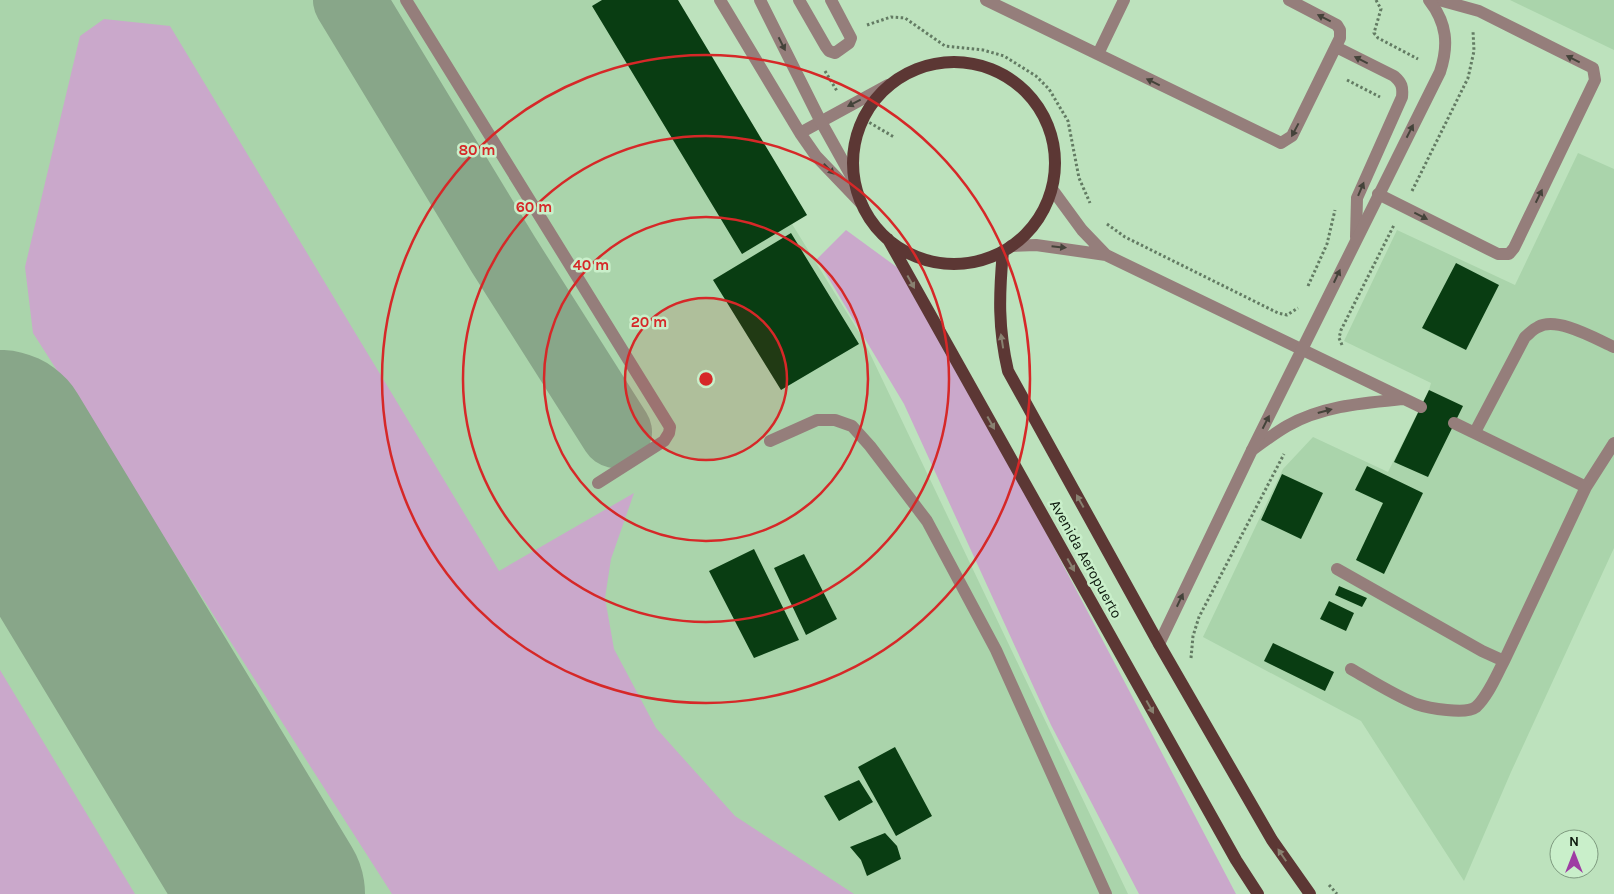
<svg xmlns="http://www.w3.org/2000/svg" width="1614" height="894" viewBox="0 0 1614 894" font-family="Karla,sans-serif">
  <rect width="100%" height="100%" fill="#bde2bd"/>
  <path fill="#aad4ab" d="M0 0H678L807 215 792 224 862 337 1128 894H0Z
    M1510 0H1614V50Z
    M1578 153 1614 169V548L1511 772 1464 881 1361 721 1203 637 1283 469 1313 437 1388 472 1429 390 1431 383 1344 341 1397 230 1515 285Z"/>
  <path fill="#caa8cb" d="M104 19 170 26 499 571 634 493 611 559 605 598 614 649 656 728 735 816 854 894H392L33 333 25 267 80 36Z
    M846 230 898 268 937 325 1236 894H1139L1051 725 904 404 817 259Z
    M0 670 135 894H0Z"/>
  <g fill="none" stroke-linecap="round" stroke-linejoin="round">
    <path stroke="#88a689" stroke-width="72" d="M349 0 503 254 616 432"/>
    <path stroke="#88a689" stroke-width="182" d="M0 441 274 894"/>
  </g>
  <path fill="#093d12" d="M602 0H678L807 215 742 254 592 6Z
    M791 233 859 344 781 390 713 280Z
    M1456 263 1499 285 1466 350 1422 328Z
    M1429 390 1463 406 1428 477 1394 462Z
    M1367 466 1423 493 1384 574 1356 560 1383 503 1355 490Z
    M1282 474 1323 493 1301 539 1261 520Z
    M754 549 799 640 754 658 709 571Z
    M804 554 837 619 806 635 774 568Z
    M1339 586 1367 598 1362 607 1335 595Z
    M1329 601 1354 613 1346 631 1320 619Z
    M1273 643 1334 672 1325 691 1264 661Z
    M895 747 932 816 896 836 858 767Z
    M859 780 873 802 839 821 824 796Z
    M885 833 897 846 901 859 867 876 861 860 850 847Z"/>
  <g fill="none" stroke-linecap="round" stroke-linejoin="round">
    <path stroke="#637b63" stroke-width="3" stroke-dasharray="2.5 2.5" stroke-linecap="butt" d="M1376 0 1381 9 1374 33 1378 38 1418 59
      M867 25 891 17 905 18 945 46 983 50 1004 56 1036 76 1049 89 1068 121 1079 178 1090 203
      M825 71 837 91
      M1347 80 1380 97
      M865 120 894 137
      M1412 191 1468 78 1474 51 1473 31
      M1107 224 1125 237 1278 313 1287 315 1298 308
      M1308 286 1327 244 1335 210
      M1342 345 1339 338 1341 330 1394 225
      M1191 658 1193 636 1199 617 1284 454
      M1329 885 1337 894"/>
    <path stroke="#957e7b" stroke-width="12" d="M406 0 670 427 669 433 664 441 598 483
      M720 0 800 133 816 156 861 203
      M799 0 826 47 829 51 835 53 849 43 851 38 831 0
      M986 0 1281 143 1292 136 1340 38V30L1337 25 1289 0
      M1336 47 1394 76C1402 83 1403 87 1402 97L1357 198 1356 237
      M1098 54 1124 0
      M800 133 888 85
      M1052 189 1082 230 1106 255
      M1378 194 1498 254H1509L1514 248 1595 80 1593 68 1479 11 1439 0
      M1011 246 1036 245 1106 255 1421 407
      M1475 432 1525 337C1529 334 1533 329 1538 327 1557 316 1596 339 1614 347
      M770 441 817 420H835L852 426 870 446 927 521 996 650 1106 894
      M1252 450C1263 442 1275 433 1287 426 1322 406 1363 403 1403 399
      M1586 487 1614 443
      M1337 569 1482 651 1504 661 1586 487 1454 423
      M1351 669C1372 681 1394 695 1416 704 1428 708 1466 715 1476 707 1488 696 1496 676 1504 661"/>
    <path stroke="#957e7b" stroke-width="12" d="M760 0 820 120 854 181
      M1159 644 1252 450 1440 72C1449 45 1447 23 1429 0"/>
    <path stroke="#5c3734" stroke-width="12" d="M853 163a101 101 0 1 1 202 0a101 101 0 1 1-202 0Z
      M888 239 1236 860 1258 894
      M1003 251C999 295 998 328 1008 371L1159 644 1272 840 1310 894"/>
  </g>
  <defs><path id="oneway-solid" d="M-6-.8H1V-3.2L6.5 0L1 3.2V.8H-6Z" transform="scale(1.25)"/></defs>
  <g fill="#44433a">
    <use href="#oneway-solid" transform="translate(1324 18) rotate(-153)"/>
    <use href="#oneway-solid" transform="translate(782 44) rotate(63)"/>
    <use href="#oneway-solid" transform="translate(1573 59) rotate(-153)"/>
    <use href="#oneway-solid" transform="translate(1361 60) rotate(-153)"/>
    <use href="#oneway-solid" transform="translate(1153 82) rotate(-154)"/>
    <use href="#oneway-solid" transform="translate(854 103) rotate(153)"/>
    <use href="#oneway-solid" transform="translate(1295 130) rotate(118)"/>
    <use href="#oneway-solid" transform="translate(1410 131) rotate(-63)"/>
    <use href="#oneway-solid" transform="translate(829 169) rotate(46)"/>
    <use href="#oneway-solid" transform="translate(1361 189) rotate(-67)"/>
    <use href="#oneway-solid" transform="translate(1539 196) rotate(-64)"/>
    <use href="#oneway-solid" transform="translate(1421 216) rotate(27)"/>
    <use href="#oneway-solid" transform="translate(1059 247) rotate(6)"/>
    <use href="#oneway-solid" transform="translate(1337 276) rotate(-65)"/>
    <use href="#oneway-solid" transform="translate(1325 411) rotate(-15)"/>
    <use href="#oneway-solid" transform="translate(1266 422) rotate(-63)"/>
    <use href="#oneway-solid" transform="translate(1180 600) rotate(-65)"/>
  </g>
  <g fill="#888170">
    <use href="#oneway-solid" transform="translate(911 282) rotate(61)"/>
    <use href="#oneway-solid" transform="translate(1002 341) rotate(-99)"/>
    <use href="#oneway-solid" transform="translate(991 423) rotate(61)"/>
    <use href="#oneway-solid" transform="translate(1080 501) rotate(-119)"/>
    <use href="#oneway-solid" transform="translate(1071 565) rotate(61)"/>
    <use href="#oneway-solid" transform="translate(1150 707) rotate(61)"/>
    <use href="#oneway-solid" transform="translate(1282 855) rotate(-124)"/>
  </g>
  <circle cx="706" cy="379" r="81" fill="#d62828" fill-opacity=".12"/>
  <g fill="none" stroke="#d62828" stroke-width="2.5">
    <circle cx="706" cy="379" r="81"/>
    <circle cx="706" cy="379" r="162"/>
    <circle cx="706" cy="379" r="243"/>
    <circle cx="706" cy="379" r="324"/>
  </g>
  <g text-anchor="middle" stroke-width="5" stroke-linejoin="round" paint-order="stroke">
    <g font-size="15" fill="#0e1b0f" stroke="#c9efca">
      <text transform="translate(1086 559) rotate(61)" y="5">Avenida Aeropuerto</text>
    </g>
  </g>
  <circle cx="706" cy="379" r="8" fill="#d62828" stroke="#c9efca" stroke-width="2.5"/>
  <g font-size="15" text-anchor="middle" font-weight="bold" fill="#d62828" stroke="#c9efca" stroke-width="5" stroke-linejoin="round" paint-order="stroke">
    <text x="477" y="155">80 m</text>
    <text x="534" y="212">60 m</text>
    <text x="591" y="270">40 m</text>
    <text x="649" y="327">20 m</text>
  </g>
  <g transform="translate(1574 854)"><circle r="24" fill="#c9efca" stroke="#7e9a7f"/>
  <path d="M0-4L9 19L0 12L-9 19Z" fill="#9e3ca3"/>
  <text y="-8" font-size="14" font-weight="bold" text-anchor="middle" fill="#0e1b0f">N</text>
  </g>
</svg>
